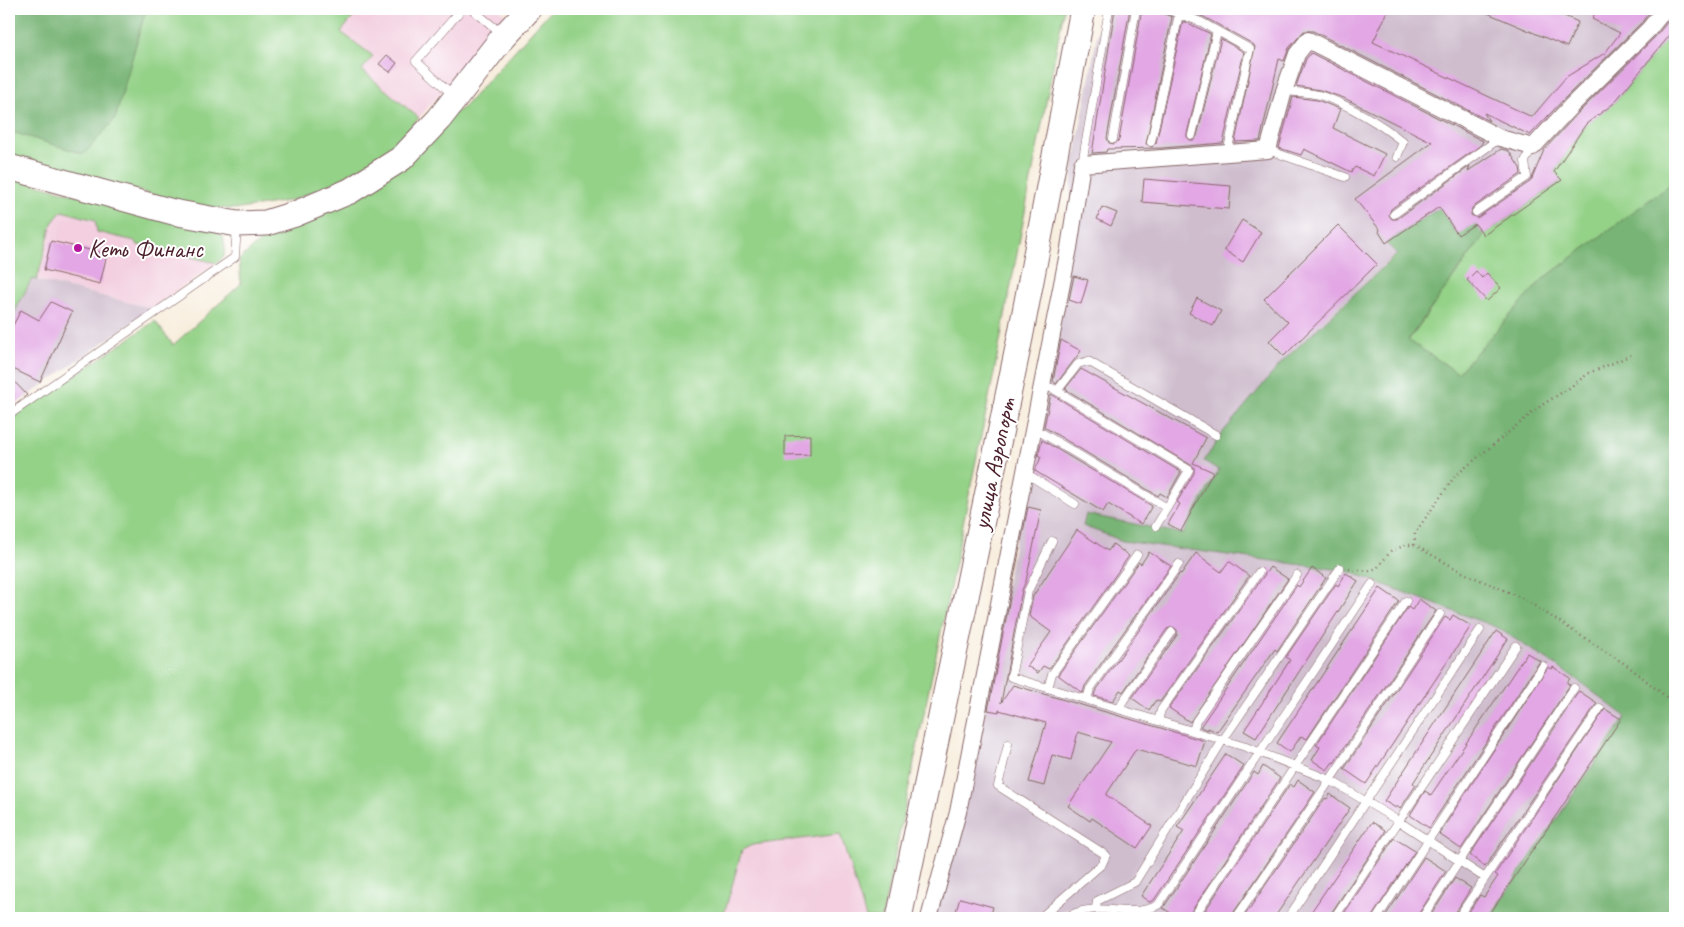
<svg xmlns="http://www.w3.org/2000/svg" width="1684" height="927" viewBox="0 0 1684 927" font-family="Caveat,sans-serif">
  <rect width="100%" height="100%" fill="#fff"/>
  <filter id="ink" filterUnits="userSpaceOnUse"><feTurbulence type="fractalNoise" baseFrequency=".02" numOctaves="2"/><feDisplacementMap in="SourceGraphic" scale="10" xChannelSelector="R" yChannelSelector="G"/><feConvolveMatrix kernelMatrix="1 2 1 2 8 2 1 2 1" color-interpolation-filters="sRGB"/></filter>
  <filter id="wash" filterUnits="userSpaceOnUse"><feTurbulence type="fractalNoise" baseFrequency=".0096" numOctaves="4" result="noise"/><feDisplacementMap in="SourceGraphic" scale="20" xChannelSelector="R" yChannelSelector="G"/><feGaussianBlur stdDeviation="1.12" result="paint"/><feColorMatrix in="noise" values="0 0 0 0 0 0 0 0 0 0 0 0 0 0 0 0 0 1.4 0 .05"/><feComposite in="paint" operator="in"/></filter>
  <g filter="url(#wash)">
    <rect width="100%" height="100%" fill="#f7ecda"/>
    <path fill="#f3cfdf" d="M360 9H499L508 16 419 118 362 70 341 32Z
      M62 211 96 220 97 232 136 241 138 245 217 263 152 308 37 280 52 223Z
      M841 834 866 918H723L742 850 752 845Z"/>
    <path fill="#cfbdce" d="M1102 9H1675V29L1613 104 1586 124 1555 171 1562 180 1484 235 1475 223 1458 235 1446 218 1386 243 1397 253 1283 361 1183 534 1086 514 1083 525 1123 541 1348 571 1498 628 1572 676 1626 717 1489 918H1155L1152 916 1101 915V918H1072L1070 908 1062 911 1054 918H935L1058 338 1073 167Z
      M32 279 152 308 9 409V322Z"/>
    <path fill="#94d288" stroke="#6f785a" d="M146 9H360L341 32 373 56 362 70 419 118 390 149 342 179 293 200 240 209 208 208 9 159V132L15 133 131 57Z
      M552 9H1064L994 373 882 918H866L840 834 752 845 742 850 723 918H9V420L155 321 173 345 241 284 239 260 268 234 464 107Z
      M1675 29V189L1673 183 1542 280 1458 373 1408 341 1484 235 1561 181 1554 172 1586 124 1613 104Z
      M9 177 215 231 223 236 225 247 224 256 217 263 138 245 135 241 97 232 95 220 62 211 52 223 37 280 32 279 9 322V259L17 234 9 232Z"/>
    <path fill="#77b474" stroke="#606a50" d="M9 9H146L115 119 84 154 9 131Z
      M1672 183 1675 189V918H1489L1626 717 1572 676 1498 628 1348 571 1123 541 1083 526 1086 514 1183 534 1219 470 1204 461 1223 432 1283 361 1397 254 1386 243 1450 200 1457 211 1446 218 1458 235 1475 223 1484 235 1408 340 1458 373 1542 280Z"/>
    <g id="blocks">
      <path fill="#e2a7e4" d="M1115 9H1130L1107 138 1109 143 1114 144 1119 140 1142 9H1160L1162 13 1172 17 1146 144 1152 147 1156 143 1183 21 1211 34 1187 134V137L1190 140H1194L1197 136 1221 39 1244 52 1223 143 1162 148 1107 149 1106 152 1092 153Z
        M1181 9H1389L1373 42 1532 117 1566 77 1605 53 1620 33 1592 19 1597 9H1652L1642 22 1565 98 1530 135 1484 113 1489 121 1313 31H1304L1289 48 1284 61 1279 59 1260 141 1235 142 1255 47 1253 44 1204 17Z
        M1478 9H1549L1578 22 1567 47Z
        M1675 9V29L1613 104 1586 124 1554 172 1562 180 1484 235 1475 224 1458 235 1439 207 1386 243 1379 232 1380 230 1355 199 1432 142 1344 98 1320 90 1296 86 1306 59 1311 53 1483 141 1481 145 1391 209 1389 215 1392 219H1397L1470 166 1468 171 1501 149 1509 151 1520 168 1521 174 1472 208 1471 215 1477 218 1531 181 1544 150 1579 112 1656 36 1673 15Z
        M387 55 397 63 390 72 379 64Z
        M1293 97 1317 100 1340 109 1333 128 1385 154 1374 176 1355 167 1351 172 1304 149 1301 155 1279 148Z
        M1144 179 1231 186 1229 209 1142 202Z
        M1102 207 1117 213 1111 226 1097 219Z
        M1242 220 1261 232 1243 262 1224 250Z
        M1338 225 1377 264 1284 356 1269 341 1288 322 1264 299Z
        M51 241 107 254 100 284 44 270Z
        M1476 271 1482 278 1487 273 1501 288 1487 301 1467 280Z
        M1074 276 1088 280 1081 304 1069 300Z
        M1197 298 1221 311 1213 326 1189 313Z
        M51 302 72 312 40 382 9 367V333L21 310 39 320Z
        M1061 340 1081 351 1056 384 1053 381Z
        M1081 369 1206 438 1193 463 1213 472 1181 531 1168 524 1180 504 1177 502 1194 473V467L1065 389Z
        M9 376 27 395 14 405 9 399Z
        M1051 394 1181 472 1167 497 1160 493 1158 496 1044 427Z
        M810 435V455L785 456V436Z
        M1042 440 1152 506 1141 524 1108 504 1103 512 1035 471 1041 457 1038 455Z
        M1028 507 1041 510 1026 581 1022 590 1001 703 1013 685 1205 741 1197 766 1136 749 1106 795 1152 826 1137 848 1092 818 1090 821 1068 806 1111 742 1078 732 1071 760 1052 755 1044 786 1029 782 1046 723 999 710V712L988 710Z
        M1077 530 1108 551 1113 544 1129 556 1049 669 1043 666 1038 673 1027 666 1051 632 1029 616 1033 596Z
        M1149 552 1171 566 1085 686 1083 693 1081 692 1058 675 1139 562 1141 564Z
        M1196 553 1221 572 1229 561 1249 576 1160 702 1156 700 1149 710 1132 698 1177 635V630L1173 627 1167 629 1123 692 1120 690 1113 701 1094 696 1095 692 1180 573 1181 574Z
        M1270 567 1288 579 1190 722 1169 708Z
        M1312 568 1326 578 1277 651 1275 649 1217 732 1208 728V730L1200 727 1297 585 1299 587Z
        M1346 573 1358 581 1256 738 1244 731 1290 660 1286 657 1336 584 1338 586Z
        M1380 588 1399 601 1307 739 1301 736 1290 752 1277 743Z
        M1419 599 1436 611 1334 763 1333 762 1327 770 1312 760 1320 747 1316 745 1408 607 1412 610Z
        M1453 615 1471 626 1366 784 1344 769 1445 617 1450 620Z
        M1496 631 1508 639 1413 783 1416 785 1400 809 1397 806 1396 808 1384 801Z
        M1527 653 1540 661 1429 828 1410 815 1425 791 1431 795Z
        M1548 667 1552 669 1553 667 1570 678 1567 683 1570 685 1461 849 1439 834Z
        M1579 691 1597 703 1485 867 1470 855Z
        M1605 709 1621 719 1487 918H1465L1480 895 1484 897 1498 876 1495 874Z
        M1226 754 1244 766 1154 900 1149 902 1141 896 1184 831 1177 827Z
        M1263 766 1280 778 1187 918H1178L1163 908 1254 772 1258 775Z
        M1298 780 1315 792 1230 918H1200L1290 784 1294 787Z
        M1330 794 1350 808 1274 918H1243L1325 798 1327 799Z
        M1372 822 1385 830V832L1328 918H1307Z
        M1394 838 1415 851 1371 918H1341Z
        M1424 857 1446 871 1416 918H1384Z
        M1455 878 1471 888 1452 918H1429Z
        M960 898 993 907 990 918H954Z"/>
    </g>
  </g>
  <g filter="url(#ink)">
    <use href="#blocks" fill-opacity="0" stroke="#876768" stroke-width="1"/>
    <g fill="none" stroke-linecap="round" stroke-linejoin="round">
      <defs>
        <path id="service" d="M472 9 501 33
          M1166 9 1201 22 1250 49 1227 153
          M1284 91C1295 92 1308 92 1319 95 1346 103 1381 124 1403 142L1397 157
          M454 96 416 61 462 9
          M1192 135 1217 31
          M1113 139 1136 9
          M1151 142 1179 14
          M1268 150 1345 177
          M1082 164 1109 9
          M1476 212 1527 177 1525 161 1533 147
          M1394 214 1500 138
          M1057 391 1078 364 1088 361 1216 435
          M9 415 235 257 237 226
          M1033 432 1042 433 1167 508 1189 470 1052 388 1042 386
          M1024 476 1032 477 1075 504
          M1156 526 1167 508
          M1052 541 1028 591 1011 677 1246 747 1330 780 1400 822 1485 878
          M1048 688 1052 674 1137 555
          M1087 699 1090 689 1179 564
          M1120 709 1123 701 1172 632
          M1158 721 1161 710 1259 572
          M1193 731 1196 721 1297 575
          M1008 744 998 786 1106 855 1102 864 1040 918
          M1096 908 1097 901 1135 882 1223 740 1340 568
          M1065 918C1098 898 1126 921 1158 905L1372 584
          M1193 918 1406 601
          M1236 918 1330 780 1440 614
          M1288 918 1480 630
          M1334 918 1516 646
          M1377 918 1543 666
          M1422 918 1574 688
          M1458 918 1600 708"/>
        <path id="minor" d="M929 918 958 812 1069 248 1082 164 1268 150 1284 91 1297 54 1308 40 1500 138 1533 147 1572 105 1649 29 1665 9"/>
        <path id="primary" d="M9 167 173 212 237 224 266 223 295 214 350 191 402 158 439 119 504 36 529 9
          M899 918 1020 338 1083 9"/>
      </defs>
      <use href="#service" stroke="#876768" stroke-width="9"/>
      <use href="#minor" stroke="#876768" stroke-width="18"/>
      <use href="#primary" stroke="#876768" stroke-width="27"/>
      <path stroke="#876768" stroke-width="2.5" stroke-dasharray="1 4" stroke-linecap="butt" d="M9 231 13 240 9 253
        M1414 545 1464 573 1524 599 1628 666 1675 704
        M1349 569 1369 571 1377 568 1391 551 1406 545H1414L1415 533 1455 476 1542 405 1569 388 1589 373 1634 354"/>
      <use href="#service" stroke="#fff" stroke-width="8"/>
      <use href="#minor" stroke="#fff" stroke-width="16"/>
      <use href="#primary" stroke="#fff" stroke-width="25"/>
    </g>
  </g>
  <circle fill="#b5179e" stroke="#fff" stroke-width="2" cx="78" cy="248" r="5"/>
  <g text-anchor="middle" stroke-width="4" stroke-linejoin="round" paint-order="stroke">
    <g font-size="25" fill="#4a1f2b" stroke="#fff" text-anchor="start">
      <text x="88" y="257">Кеть Финанс</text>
    </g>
    <g font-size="25" fill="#4a1f2b" stroke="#fff">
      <text transform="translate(993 464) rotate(-78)" y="9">улица Аэропорт</text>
    </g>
  </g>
  <rect width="1684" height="927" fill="none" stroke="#fff" stroke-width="30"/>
</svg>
